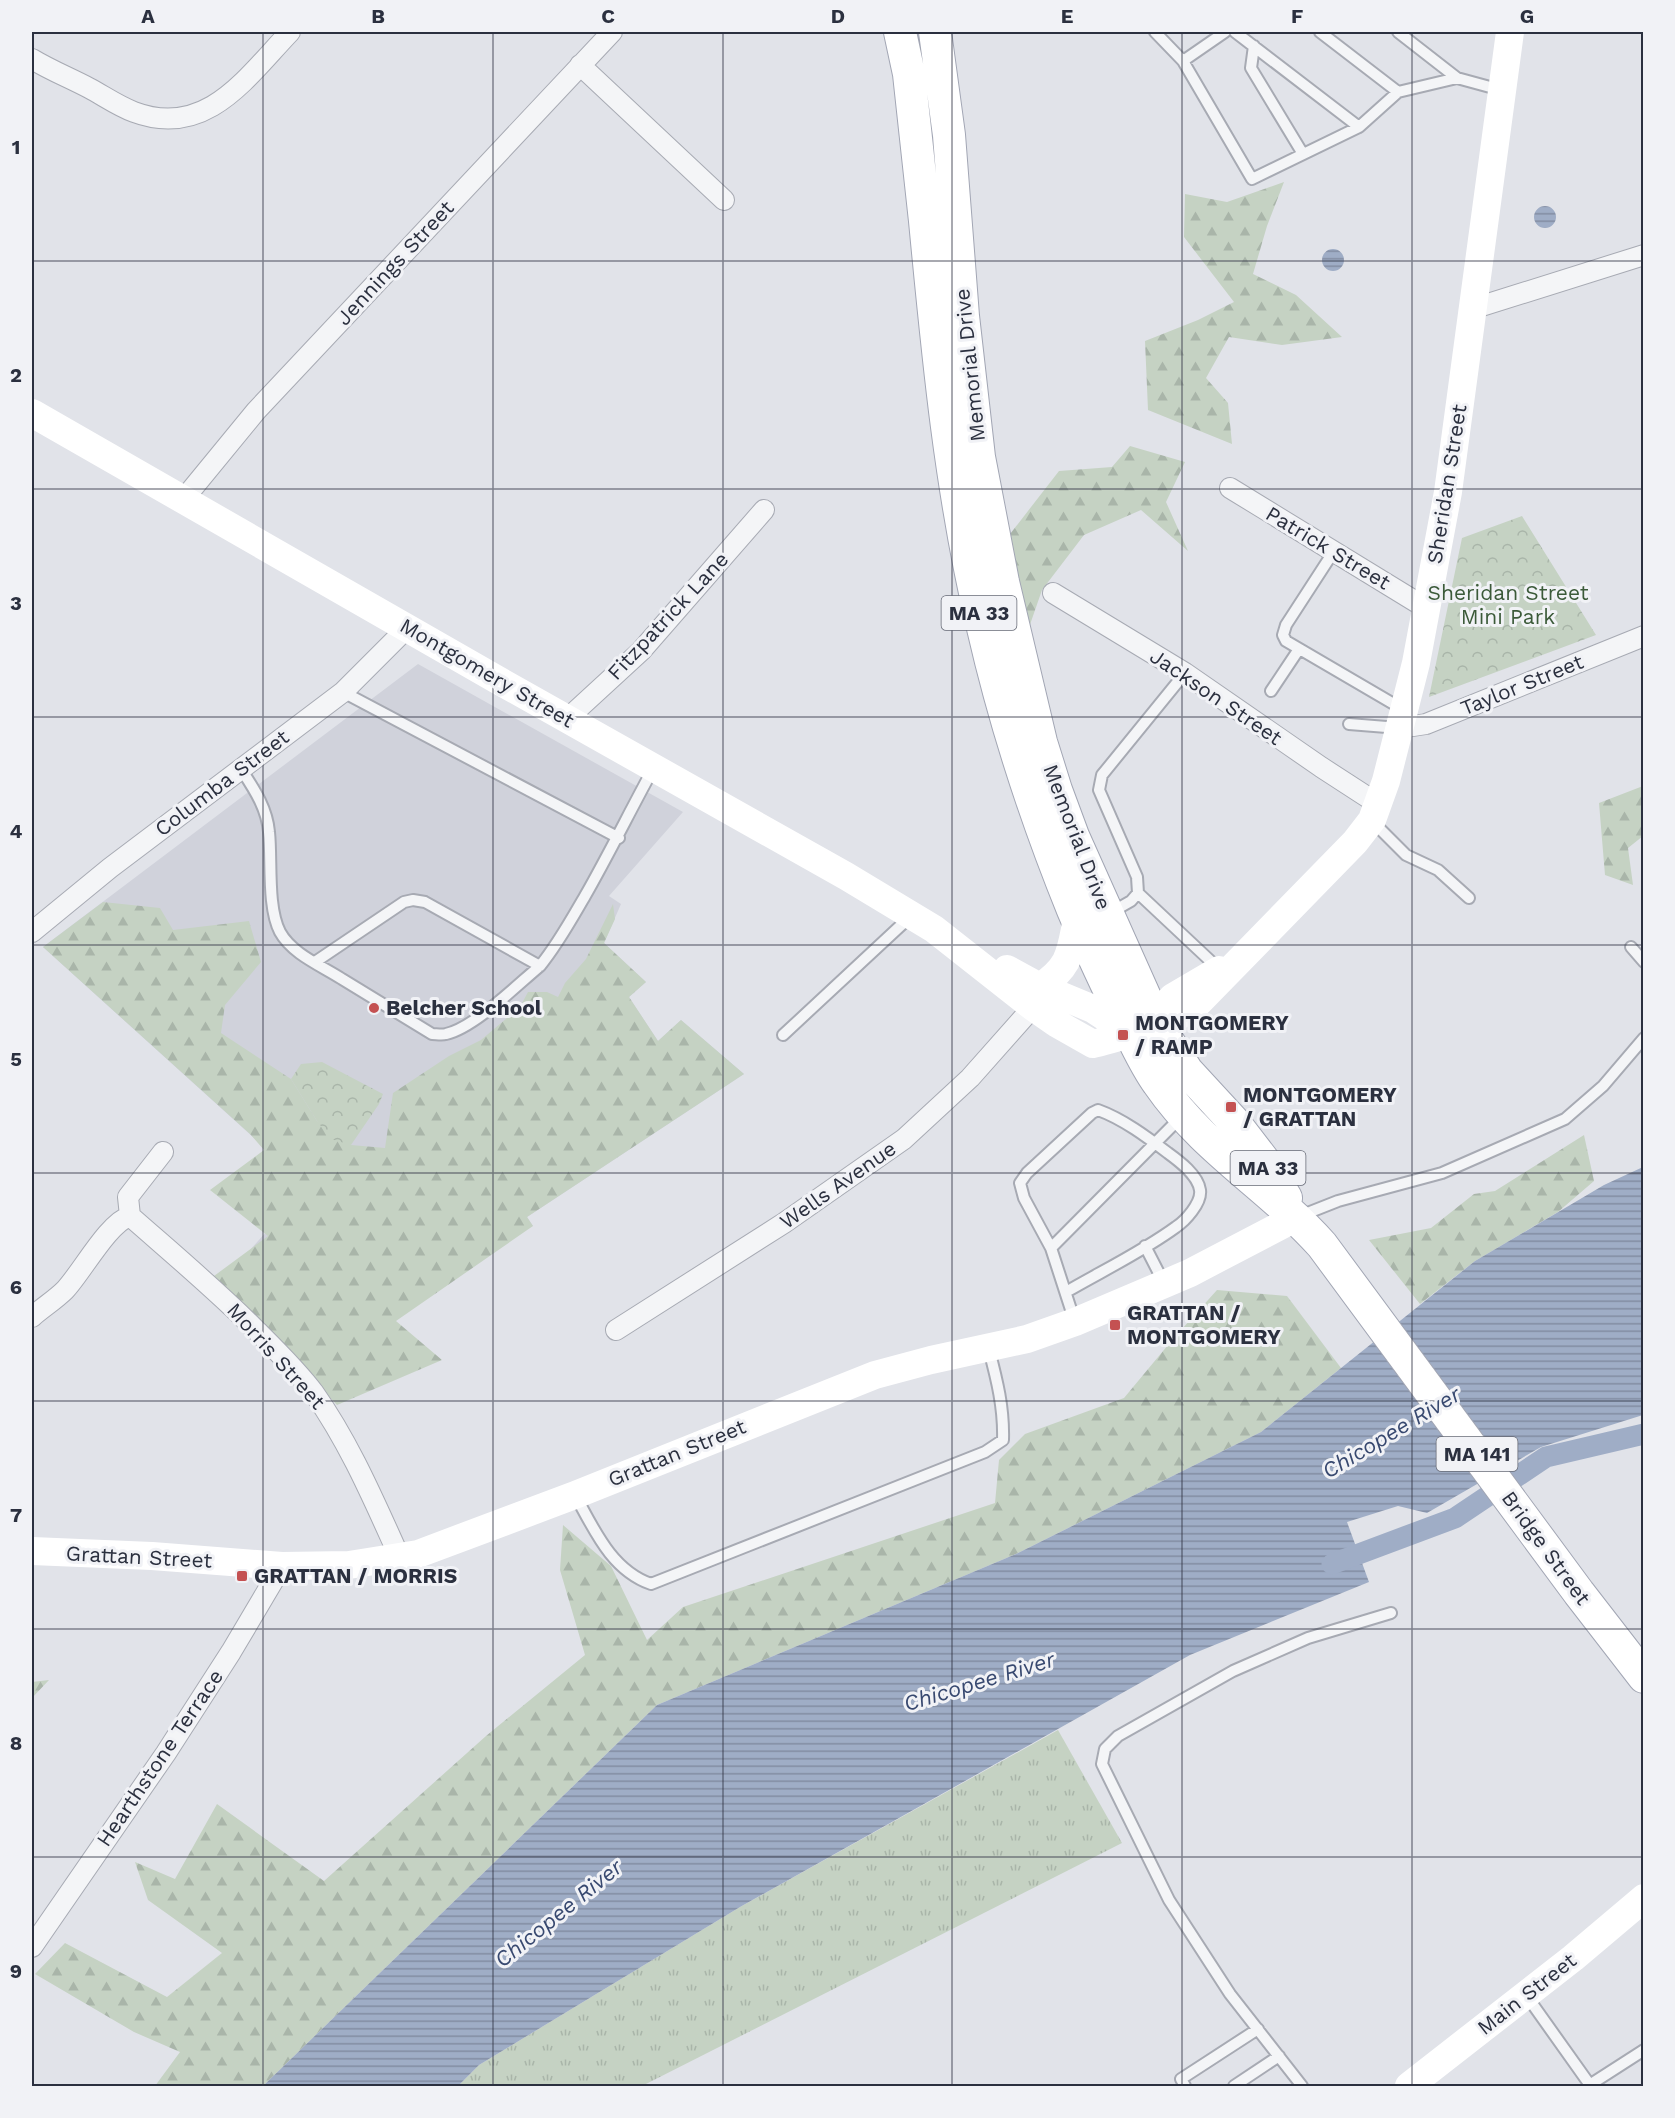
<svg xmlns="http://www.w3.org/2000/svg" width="1675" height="2118" viewBox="0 0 1675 2118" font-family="'Work Sans',sans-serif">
  <defs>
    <pattern id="grass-tufts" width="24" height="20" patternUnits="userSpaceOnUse" patternTransform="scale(1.5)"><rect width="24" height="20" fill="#c5d2c3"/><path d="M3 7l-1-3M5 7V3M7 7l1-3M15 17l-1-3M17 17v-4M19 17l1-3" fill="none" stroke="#a9b5a9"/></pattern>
    <pattern id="forest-firs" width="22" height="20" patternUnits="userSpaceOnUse" patternTransform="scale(1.5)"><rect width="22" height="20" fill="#c5d2c3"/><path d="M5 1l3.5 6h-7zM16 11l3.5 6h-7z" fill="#a9b5a9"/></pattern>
    <pattern id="park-crowns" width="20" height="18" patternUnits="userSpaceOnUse" patternTransform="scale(1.5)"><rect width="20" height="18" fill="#c5d2c3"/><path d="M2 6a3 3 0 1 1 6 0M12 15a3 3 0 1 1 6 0" fill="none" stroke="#a9b5a9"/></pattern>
    <pattern id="water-rules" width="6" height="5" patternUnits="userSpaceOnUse" patternTransform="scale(1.5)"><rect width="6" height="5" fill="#9fadc6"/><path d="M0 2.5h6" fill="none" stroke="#828da2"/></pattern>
  </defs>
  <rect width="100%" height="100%" fill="#e1e3e9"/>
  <path fill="#d0d2db" d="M418 664 683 812 609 896 621 904 604 943 646 982 629 997 658 1041 681 1020 744 1074 527 1217 533 1226 225 1278 307 1186 43 947Z"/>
  <path fill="url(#grass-tufts)" d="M1058 1730 1122 1843 642 2086H458L479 2065 740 1907Z"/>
  <path fill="url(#forest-firs)" d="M1284 182 1267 226 1253 274 1296 295 1342 337 1282 345 1229 337 1206 378 1228 403 1232 444 1148 410 1145 341 1198 320 1234 302 1184 237 1185 194 1227 202Z
    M1130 446 1185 462 1166 502 1188 551 1141 510 1084 535 1042 590 1025 639 1007 538 1059 471 1112 467Z
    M1643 786V836L1628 848 1633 885 1605 875 1599 803Z
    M103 902 160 908 173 930 249 921 261 962 225 1005 221 1033 291 1079 317 1121 351 1145 385 1148 393 1093 449 1056 481 1040 520 1007 528 992H547L558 997 565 983 586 959 613 904 615 919 604 943 646 982 629 997 658 1041 681 1020 744 1074 527 1217 533 1226 396 1321 442 1360 337 1405 214 1276 268 1236 210 1190 264 1150 250 1134 43 947Z
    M1584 1135 1594 1181 1558 1212 1475 1261 1420 1304 1369 1240 1431 1228 1474 1194 1495 1191Z
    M1217 1290 1287 1296 1341 1368 1261 1432 1016 1554 657 1705 263 2086H155L180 2052 134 2032 35 1974 65 1943 167 1997 222 1953 148 1900 135 1862 175 1879 217 1804 324 1881 486 1736 585 1655 560 1570 563 1525 611 1566 647 1640 683 1607 995 1503 999 1460 1025 1434 1124 1398 1173 1339Z
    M49 1680 32 1698V1682Z"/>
  <path fill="url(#park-crowns)" d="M1522 516 1596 635 1429 697 1462 538Z
    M322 1062 383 1094 379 1104 351 1145 331 1139 317 1121 291 1079 301 1064Z"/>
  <path fill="url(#water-rules)" d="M1534 217a11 11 0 1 1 22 0a11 11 0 1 1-22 0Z
    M1322 260a11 11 0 1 1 22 0a11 11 0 1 1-22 0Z
    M1643 1167V1415L1541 1447 1427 1513 1398 1506 1347 1522 1369 1582 1190 1655 740 1907 479 2065 458 2086H263L657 1705 1016 1554 1261 1432 1475 1261 1604 1185Z"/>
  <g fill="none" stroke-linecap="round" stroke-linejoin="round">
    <path stroke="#9fadc6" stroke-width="21" d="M1332 1564 1455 1518 1546 1457 1644 1434"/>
    <defs>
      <path id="lane" d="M1155 32 1183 61 1252 179 1359 127
        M1235 32 1359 127 1398 92 1457 78 1501 90
        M1320 32 1398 92
        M1398 32 1457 78
        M1254 46 1251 68 1303 154
        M1183 61 1225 32
        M1334 551 1286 625 1283 635 1286 641 1404 710
        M1271 691 1299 649
        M343 692 619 838
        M1349 724 1399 728
        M241 769C254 789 267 808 269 832 272 860 267 907 280 932 292 954 322 966 342 979 372 997 402 1016 432 1034 436 1034 442 1035 446 1034 474 1028 517 985 540 966L425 902 413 900 404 902 315 962
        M1372 821 1406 855 1438 870 1469 898
        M1138 893 1219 969
        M1110 913 1131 901 1138 893 1137 877 1099 790 1102 775 1185 673
        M1631 947 1644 962
        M540 966C558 944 571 920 585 896 609 854 630 811 653 769
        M783 1035 911 916
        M1300 1216 1338 1201 1442 1173 1565 1119 1603 1086 1644 1038
        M1145 1246 1164 1283
        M1051 1248 1182 1116
        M1066 1292C1102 1271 1142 1252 1176 1227 1185 1221 1202 1203 1200 1190 1198 1175 1179 1161 1168 1153 1147 1137 1123 1119 1098 1110L1092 1113 1027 1173 1020 1183 1024 1198 1051 1248 1075 1322
        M575 1495C594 1529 611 1570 651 1584L985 1452 1003 1440C1004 1408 997 1380 989 1350
        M1526 1995 1590 2085
        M1185 2086 1181 2079 1258 2029
        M1234 2086 1279 2056
        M1302 2086 1230 1994 1169 1900 1102 1764 1105 1749 1118 1736 1233 1671 1308 1638 1391 1613
        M1588 2086 1644 2050"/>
      <path id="street" d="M32 59C50 70 70 78 89 88 104 96 118 106 134 112 206 139 246 78 290 32
        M580 65 724 200
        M1472 309 1644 255
        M1230 488 1426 608
        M183 500 256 411 612 32
        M1053 593 1185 673 1321 767 1378 804
        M567 719 641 651 764 510
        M1400 728 1426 724 1644 636
        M32 932 110 868 343 692 407 628
        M130 1216C172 1253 215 1289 255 1329 275 1349 297 1370 314 1393 350 1444 374 1501 400 1558
        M32 1317C42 1308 55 1300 65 1290 82 1272 108 1223 130 1216L128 1197 163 1152
        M616 1330 784 1223 904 1139 970 1078 1033 1007
        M32 1947 166 1753 231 1652 282 1566"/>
      <path id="primary" d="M900 32 909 74C914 123 920 172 925 221 938 358 951 494 983 628 1005 724 1036 819 1073 910 1090 950 1108 988 1127 1027 1137 1046 1145 1065 1158 1083 1204 1150 1269 1186 1322 1245L1579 1593 1644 1677
        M935 32 949 135 963 316 979 457 1003 582 1041 742 1056 790 1073 836 1157 1024 1187 1071 1234 1122 1264 1161 1286 1198"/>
    </defs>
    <use href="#lane" stroke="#a7aab3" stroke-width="14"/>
    <use href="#street" stroke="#a7aab3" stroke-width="22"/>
    <use href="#primary" stroke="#a2a6b4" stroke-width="34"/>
    <use href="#lane" stroke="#f4f5f7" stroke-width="10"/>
    <use href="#street" stroke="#f4f5f7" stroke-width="20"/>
    <path stroke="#fff" stroke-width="28" d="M32 413 496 679 846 876 934 929 1033 1007 1056 1023 1093 1044C1127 1035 1168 1026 1196 1005L1355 842 1372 820 1386 781 1416 663 1448 492 1510 32
      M1007 969 1040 987 1093 1009 1131 1034
      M1040 987C1071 966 1070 953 1077 919
      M1157 1024 1165 1005 1173 997 1219 970
      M32 1551 152 1556 282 1566 349 1565 418 1554 575 1495 875 1375 931 1360 1027 1339 1075 1322 1190 1273 1297 1217
      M1409 2086 1573 1958 1644 1898"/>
    <use href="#primary" stroke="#fff" stroke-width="32"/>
  </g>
  <path fill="none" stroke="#2b303f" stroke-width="1.5" stroke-opacity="0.55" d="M263 32V2086M493 32V2086M723 32V2086M952 32V2086M1182 32V2086M1412 32V2086M32 261H1644M32 489H1644M32 717H1644M32 945H1644M32 1173H1644M32 1401H1644M32 1629H1644M32 1857H1644"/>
  <g fill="#c45152" stroke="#f1f2f6" stroke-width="2">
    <circle cx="374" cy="1008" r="6"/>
    <rect x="1117" y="1029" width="12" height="12" rx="3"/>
    <rect x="1225" y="1101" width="12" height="12" rx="3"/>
    <rect x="1109" y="1319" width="12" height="12" rx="3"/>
    <rect x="236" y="1570" width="12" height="12" rx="3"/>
  </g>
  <g text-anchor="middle" stroke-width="6" stroke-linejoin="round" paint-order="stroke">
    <g fill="#f1f2f6" stroke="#666a76" stroke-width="1.5">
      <rect x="941.5" y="596" width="75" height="34" rx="4.5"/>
      <rect x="1230.5" y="1151" width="75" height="34" rx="4.5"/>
      <rect x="1436.5" y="1437" width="81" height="34" rx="4.5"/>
    </g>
    <g font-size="20" font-weight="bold" fill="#2b303f">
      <text x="979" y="620">MA 33</text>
      <text x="1268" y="1175">MA 33</text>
      <text x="1477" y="1461">MA 141</text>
    </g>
    <g font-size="21" fill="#2b303f" stroke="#f1f2f6">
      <text transform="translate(395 263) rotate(-47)" y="7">Jennings Street</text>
      <text transform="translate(970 365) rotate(-96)" y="7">Memorial Drive</text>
      <text transform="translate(1447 484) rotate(-81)" y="7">Sheridan Street</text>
      <text transform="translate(1328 548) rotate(31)" y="7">Patrick Street</text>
      <text transform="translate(668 616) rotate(-47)" y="7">Fitzpatrick Lane</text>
      <text transform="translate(487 673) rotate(30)" y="7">Montgomery Street</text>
      <text transform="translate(1522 685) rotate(-22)" y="7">Taylor Street</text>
      <text transform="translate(1216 697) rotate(34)" y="7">Jackson Street</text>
      <text transform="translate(222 783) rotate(-37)" y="7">Columba Street</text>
      <text transform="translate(1077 837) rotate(69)" y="7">Memorial Drive</text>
      <text transform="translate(838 1185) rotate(-35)" y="7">Wells Avenue</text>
      <text transform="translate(276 1356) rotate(48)" y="7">Morris Street</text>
      <text transform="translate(677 1453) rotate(-22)" y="7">Grattan Street</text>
      <text transform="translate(1546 1548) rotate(54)" y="7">Bridge Street</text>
      <text transform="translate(139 1557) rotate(3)" y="7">Grattan Street</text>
      <text transform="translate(160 1758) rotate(-56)" y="7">Hearthstone Terrace</text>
      <text transform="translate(1527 1994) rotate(-38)" y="7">Main Street</text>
    </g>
    <g font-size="21" fill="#3b5a39" stroke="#f1f2f6">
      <text x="1508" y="600">Sheridan Street<tspan x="1508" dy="24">Mini Park</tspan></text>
    </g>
    <g font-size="21" font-weight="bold" fill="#2b303f" stroke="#f1f2f6" text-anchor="start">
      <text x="386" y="1015">Belcher School</text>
      <text x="1135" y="1030">MONTGOMERY<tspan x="1135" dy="24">/ RAMP</tspan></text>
      <text x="1243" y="1102">MONTGOMERY<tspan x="1243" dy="24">/ GRATTAN</tspan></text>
      <text x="1127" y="1320">GRATTAN /<tspan x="1127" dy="24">MONTGOMERY</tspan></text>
      <text x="254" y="1583">GRATTAN / MORRIS</text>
    </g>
    <g font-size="22" font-style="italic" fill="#384970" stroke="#f1f2f6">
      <text transform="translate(1391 1432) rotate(-31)" y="8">Chicopee River</text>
      <text transform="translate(979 1681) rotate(-17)" y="8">Chicopee River</text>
      <text transform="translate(558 1913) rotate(-39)" y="8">Chicopee River</text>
    </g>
  </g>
  <rect width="1675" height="2118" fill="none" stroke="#f1f2f6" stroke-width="66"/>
  <rect x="33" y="33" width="1609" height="2052" fill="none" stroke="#2b303f" stroke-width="2"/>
  <g font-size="20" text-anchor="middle" font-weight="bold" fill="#2b303f">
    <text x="148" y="23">A</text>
    <text x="378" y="23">B</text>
    <text x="608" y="23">C</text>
    <text x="838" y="23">D</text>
    <text x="1067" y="23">E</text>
    <text x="1297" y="23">F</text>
    <text x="1527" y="23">G</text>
    <text x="16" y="154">1</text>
    <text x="16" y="382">2</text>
    <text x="16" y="610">3</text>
    <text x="16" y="838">4</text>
    <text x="16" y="1066">5</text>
    <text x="16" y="1294">6</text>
    <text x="16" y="1522">7</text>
    <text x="16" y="1750">8</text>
    <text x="16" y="1978">9</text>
  </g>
</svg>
